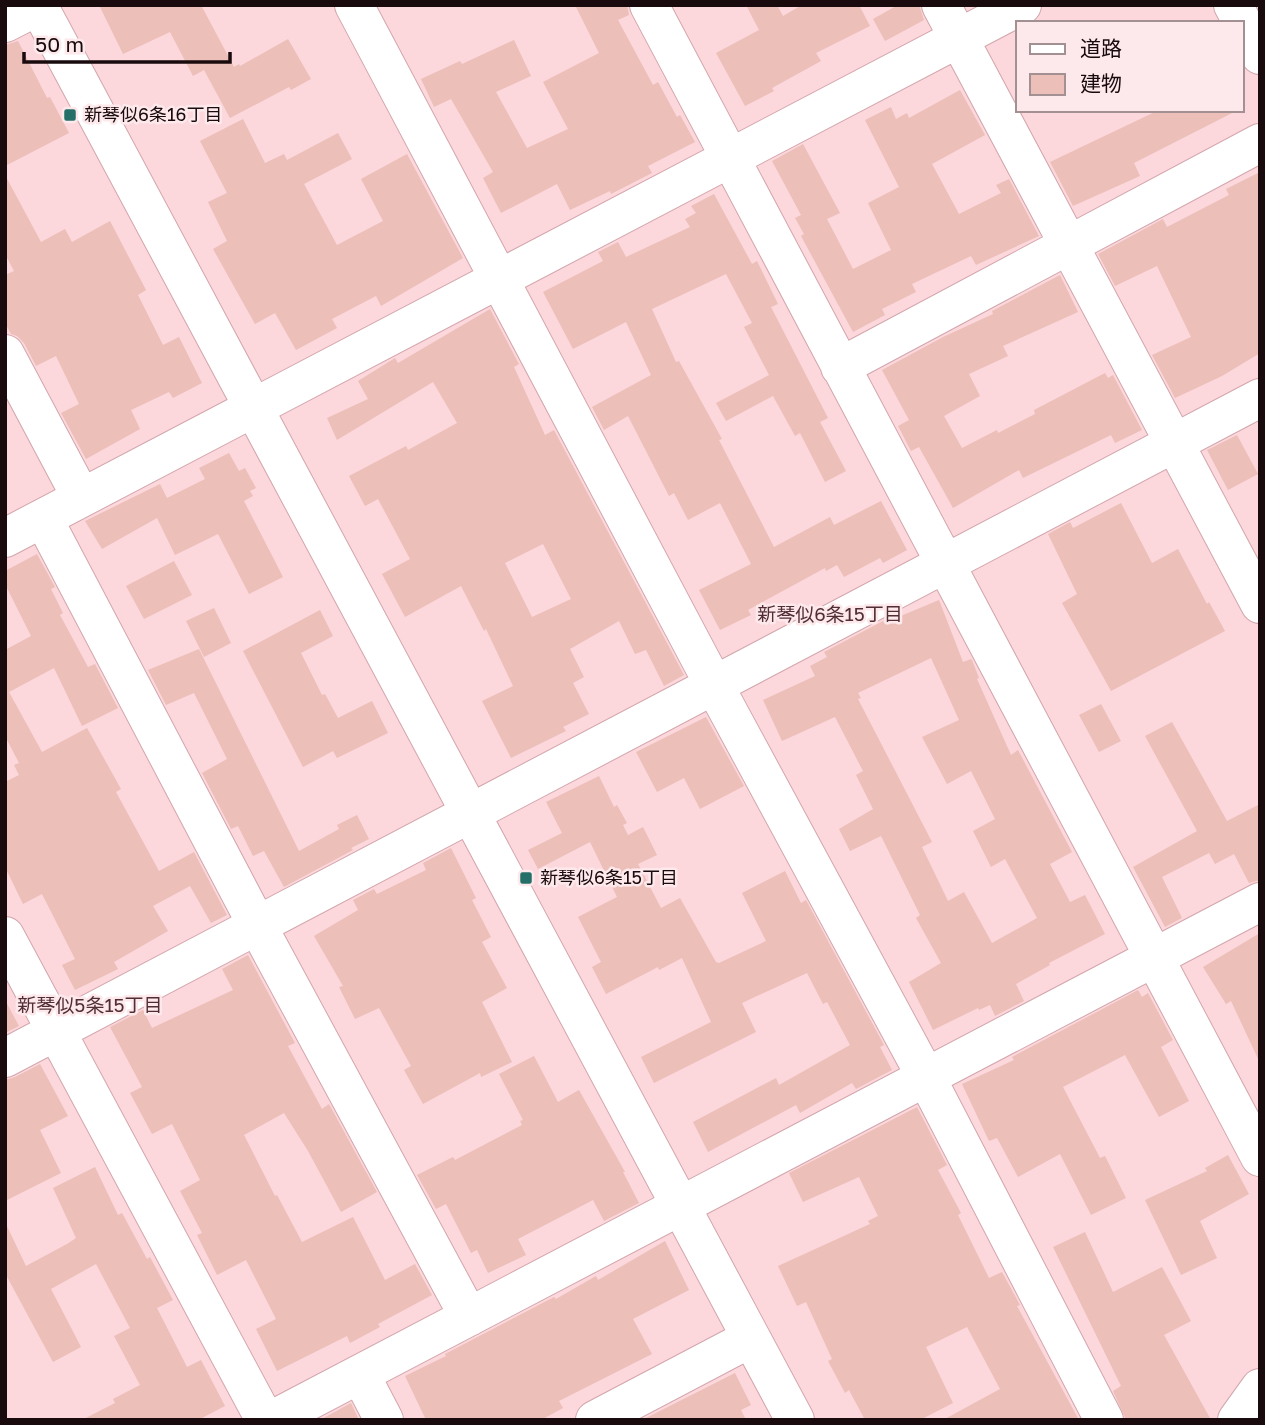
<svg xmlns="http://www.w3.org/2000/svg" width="1265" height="1425" viewBox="0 0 1265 1425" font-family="'Golos Text','Noto Sans JP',sans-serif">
  <rect width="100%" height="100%" fill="#fcd7dc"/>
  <path fill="#ecbfb8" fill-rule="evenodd" d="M99 5H201L234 67 239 64 240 66 288 39 311 79 291 90 289 87 230 118 204 70 193 76 170 32 123 54Z
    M575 5H627L629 15 618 20 653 85 658 82 677 117 680 115 695 142 648 166 652 173 611 194 610 191 570 210 557 184 501 213 483 178 493 172 451 99 434 107 421 79 460 61 462 64 514 40 531 76 496 92 527 148 568 129 543 82 599 53Z
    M746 5H777L783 16 802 5H859L870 26 816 53 821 61 772 88 774 91 745 106 716 53 759 30Z
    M898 5H919L924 20 885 41 873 19Z
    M18 41 47 98 50 97 69 133 5 166V45Z
    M960 90 985 135 932 164 959 214 1001 193 996 185 1009 179 1039 236 976 265 971 256 912 284 916 292 882 309 885 315 853 332 801 236 804 234 795 218 801 215 772 161 803 144 840 213 827 219 853 269 891 250 868 203 899 187 865 120 891 107 896 119 907 113 909 118Z
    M1159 110H1238L1134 163 1140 176 1073 206 1050 162Z
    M243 119 265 163 284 154 287 160 338 133 352 159 304 184 337 245 383 221 361 179 407 154 463 258 381 306 376 296 332 319 337 328 296 350 275 313 255 324 213 249 227 241 208 202 227 193 200 141Z
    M1260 172V353L1222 376 1175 398 1152 355 1191 337 1157 266 1115 286 1098 254 1163 219 1167 227 1229 195 1226 189Z
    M5 175 41 242 65 229 72 242 110 221 146 290 138 295 163 345 179 337 202 383 173 398 169 392 131 410 140 429 86 459 61 413 79 404 56 356 36 366 24 343 17 336 11 334 5 323V275L14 271 5 254Z
    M714 194 752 264 757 261 778 304 771 307 828 418 820 422 846 471 825 482 800 433 795 436 773 396 726 421 716 403 769 375 744 327 752 323 726 274 652 309 676 362 679 361 722 439 719 440 774 547 830 517 834 525 881 501 907 550 883 563 880 558 844 577 837 565 826 571 825 568 748 610 751 615 720 630 699 590 751 564 720 503 688 520 674 493 669 496 628 416 604 430 592 407 651 375 626 322 573 349 543 292 603 261 598 252 618 242 626 257 690 227 685 219 696 213 691 206Z
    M1060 275 1078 312 1003 346 1008 356 969 374 980 396 944 416 962 448 997 430 998 433 1035 414 1034 410 1105 373 1108 378 1113 375 1142 430 1115 443 1111 435 1023 478 1019 470 953 508 919 447 911 451 898 426 909 420 882 370 943 337 993 314 992 311Z
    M490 309 519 364 514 367 545 435 554 430 684 675 664 686 646 650 635 654 619 621 570 649 584 677 573 683 589 714 563 727 566 731 511 758 482 701 513 686 486 629 484 631 461 586 405 617 382 574 410 559 378 499 365 506 349 476 406 446 408 450 457 423 433 382 337 440 327 418 368 399 358 381 395 358 398 363ZM543 544 571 599 532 617 505 563Z
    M1237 435 1258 474 1228 490 1207 450Z
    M229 453 239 471 245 468 256 488 250 491 253 496 244 501 283 577 249 594 218 534 175 555 157 518 102 549 85 521 160 484 167 498 205 479 199 468Z
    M1121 503 1152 563 1178 549 1207 604 1209 602 1225 631 1111 691 1062 603 1077 594 1048 534 1070 522 1073 528Z
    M37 554 55 587 51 589 63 613 60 615 88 667 95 664 118 708 82 726 54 668 9 692 42 752 87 728 121 789 116 792 159 871 194 852 227 915 211 923 190 886 153 906 168 931 114 962 118 969 75 990 62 965 75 959 42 894 23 904 5 867V782L19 775 14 765 19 763 5 736V650L31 636 5 584V571Z
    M174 561 192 595 144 619 126 586Z
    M939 600 963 662 971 659 972 660 979 678 977 679 1011 755 1018 750 1072 852 1050 864 1070 902 1085 895 1105 934 1049 963 1050 965 1016 984 1024 1001 995 1016 990 1005 979 1010 978 1008 933 1030 909 982 941 963 916 918 920 915 881 836 850 851 839 829 873 809 856 775 863 771 835 717 782 741 763 700 815 676 810 666 827 657 824 652 883 621 884 623ZM931 658 959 720 922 737 947 784 971 771 995 819 973 831 991 867 1005 859 1037 918 992 943 964 892 948 901 922 847 932 842 858 699 861 698 858 693Z
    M214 608 231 643 204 657 186 621Z
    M320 610 333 636 301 653 322 695 325 694 338 718 372 701 388 733 337 758 333 751 303 767 243 651Z
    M199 649 299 851 339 829 337 825 357 815 369 839 351 848 353 850 284 887 264 851 253 856 238 826 231 829 202 773 227 759 194 693 166 705 148 670Z
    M1101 704 1121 741 1099 752 1079 715Z
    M706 717 744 786 700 809 684 778 657 792 636 752Z
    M1172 722 1227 821 1260 804V880L1249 883 1234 854 1215 864 1209 853 1162 877 1182 918 1165 927 1133 867 1197 831 1145 736Z
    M599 776 614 807 617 805 627 823 623 825 628 835 643 827 657 855 638 864 661 908 680 898 716 962 719 963 766 941 742 893 785 871 801 903 806 900 884 1045 880 1047 892 1070 856 1089 852 1083 800 1113 796 1105 708 1152 693 1122 776 1078 779 1085 850 1045 827 1002 823 1004 807 973 742 1003 756 1032 654 1083 641 1057 711 1022 682 958 659 970 658 967 606 994 592 967 601 962 578 917 617 897 590 842 538 869 528 850 562 833 546 802Z
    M451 848 476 898 472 900 491 937 482 942 507 988 482 1002 512 1062 481 1077 480 1073 423 1104 404 1070 411 1066 379 1008 355 1019 339 987 343 986 314 936 358 910 353 900 374 889 377 894 426 870 423 863Z
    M1260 933V1063L1231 1001 1226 1004 1203 967Z
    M248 955 295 1043 288 1046 322 1109 329 1104 377 1192 341 1212 308 1151 284 1113 244 1135 275 1196 277 1195 302 1242 353 1217 385 1280 415 1264 432 1295 378 1324 380 1327 350 1343 347 1336 277 1371 256 1329 276 1319 246 1260 217 1275 197 1235 202 1233 180 1191 200 1180 172 1124 152 1134 130 1093 142 1087 110 1027 143 1010 152 1028 233 990 222 969Z
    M1138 990 1142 997 1148 993 1173 1040 1161 1047 1189 1101 1159 1117 1125 1055 1063 1087 1100 1158 1105 1156 1126 1198 1091 1215 1060 1154 1018 1177 997 1138 989 1141 962 1084 1014 1060 1012 1057Z
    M5 1000 19 1026 5 1033Z
    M534 1056 558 1102 579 1090 625 1172H623L639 1203 604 1221 593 1200 518 1239 526 1255 488 1273 477 1250 471 1253 446 1204 436 1209 417 1175 453 1157 455 1160 522 1125 520 1121 523 1120 499 1074Z
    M40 1064 68 1116 40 1130 61 1173 5 1201V1080L15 1077Z
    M917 1107 947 1165 938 1170 961 1213 958 1215 989 1278 1002 1272 1020 1305 1017 1306 1079 1420H943L1000 1389 967 1327 926 1347 953 1403 920 1420H865L849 1390 845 1393 828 1361 832 1359 806 1302 797 1306 778 1266 870 1224 868 1221 878 1216 859 1177 803 1202 789 1173Z
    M1228 1155 1249 1194 1200 1221 1217 1258 1181 1275 1145 1200 1207 1171 1205 1168Z
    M95 1167 118 1215 122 1213 147 1259 150 1257 173 1300 157 1308 187 1367 201 1360 225 1406 198 1420H82L115 1403 113 1399 140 1385 114 1336 130 1328 96 1264 51 1289 81 1347 53 1362 5 1273V1222L26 1266 67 1244 76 1238 53 1188Z
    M1085 1232 1113 1292 1162 1267 1191 1321 1164 1335 1211 1420H1126L1113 1391 1121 1386 1053 1247Z
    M665 1241 689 1290 633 1319 652 1354 559 1401 563 1408 541 1420H426L405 1376 446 1356 445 1354 554 1297 556 1299 596 1276 598 1280Z
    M735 1373 751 1405 741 1410 746 1420H642Z
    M351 1403 359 1420H320Z"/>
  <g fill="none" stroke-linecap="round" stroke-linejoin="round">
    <defs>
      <path id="minor" d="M38 5 795 1420
        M354 5 714 685 926 1077 1104 1420
        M649 5 1260 1157
        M941 5 1260 604
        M1233 5 1260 55
        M5 23 40 5
        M5 354 81 497
        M840 367 1260 143
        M43 518 257 925 469 1317
        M5 538 1022 5
        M5 936 265 1420
        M5 1058 1260 398
        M360 1374 384 1420
        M272 1420 1260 902
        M595 1420 751 1338
        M1237 1420 1260 1388"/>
    </defs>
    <use href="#minor" stroke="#d2a6ac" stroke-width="40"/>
    <use href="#minor" stroke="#fff" stroke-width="38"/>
  </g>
  <g fill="#256f69" stroke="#fde9ec" stroke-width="2.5">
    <rect x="63" y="108" width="14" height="14" rx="3.5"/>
    <rect x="519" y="871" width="14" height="14" rx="3.5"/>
  </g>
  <g text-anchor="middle" stroke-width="5" stroke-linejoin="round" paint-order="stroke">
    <g font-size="18" fill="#190b0d" stroke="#fde9ec" text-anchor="start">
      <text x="84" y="121">新琴似6条16丁目</text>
      <text x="540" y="884">新琴似6条15丁目</text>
    </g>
    <g font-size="19" fill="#512e34" stroke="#fde9ec">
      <text x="830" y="621">新琴似6条15丁目</text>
      <text x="90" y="1012">新琴似5条15丁目</text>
    </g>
  </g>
  <rect width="1265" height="1425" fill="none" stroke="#190b0d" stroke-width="14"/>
  <rect x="1016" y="21" width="228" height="91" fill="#fde9ec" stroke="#a29093" stroke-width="2"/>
  <rect x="1030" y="44" width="35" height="10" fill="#ffffff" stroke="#a29093" stroke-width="2"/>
  <text x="1080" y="56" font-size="21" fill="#190b0d">道路</text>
  <rect x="1030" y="74" width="35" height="21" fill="#ecbfb8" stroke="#a29093" stroke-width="2"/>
  <text x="1080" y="91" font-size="21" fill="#190b0d">建物</text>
  <path d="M24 52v10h206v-10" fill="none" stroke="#190b0d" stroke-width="3.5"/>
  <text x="35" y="52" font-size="21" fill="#190b0d" stroke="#fde9ec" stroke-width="5" paint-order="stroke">50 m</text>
</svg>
